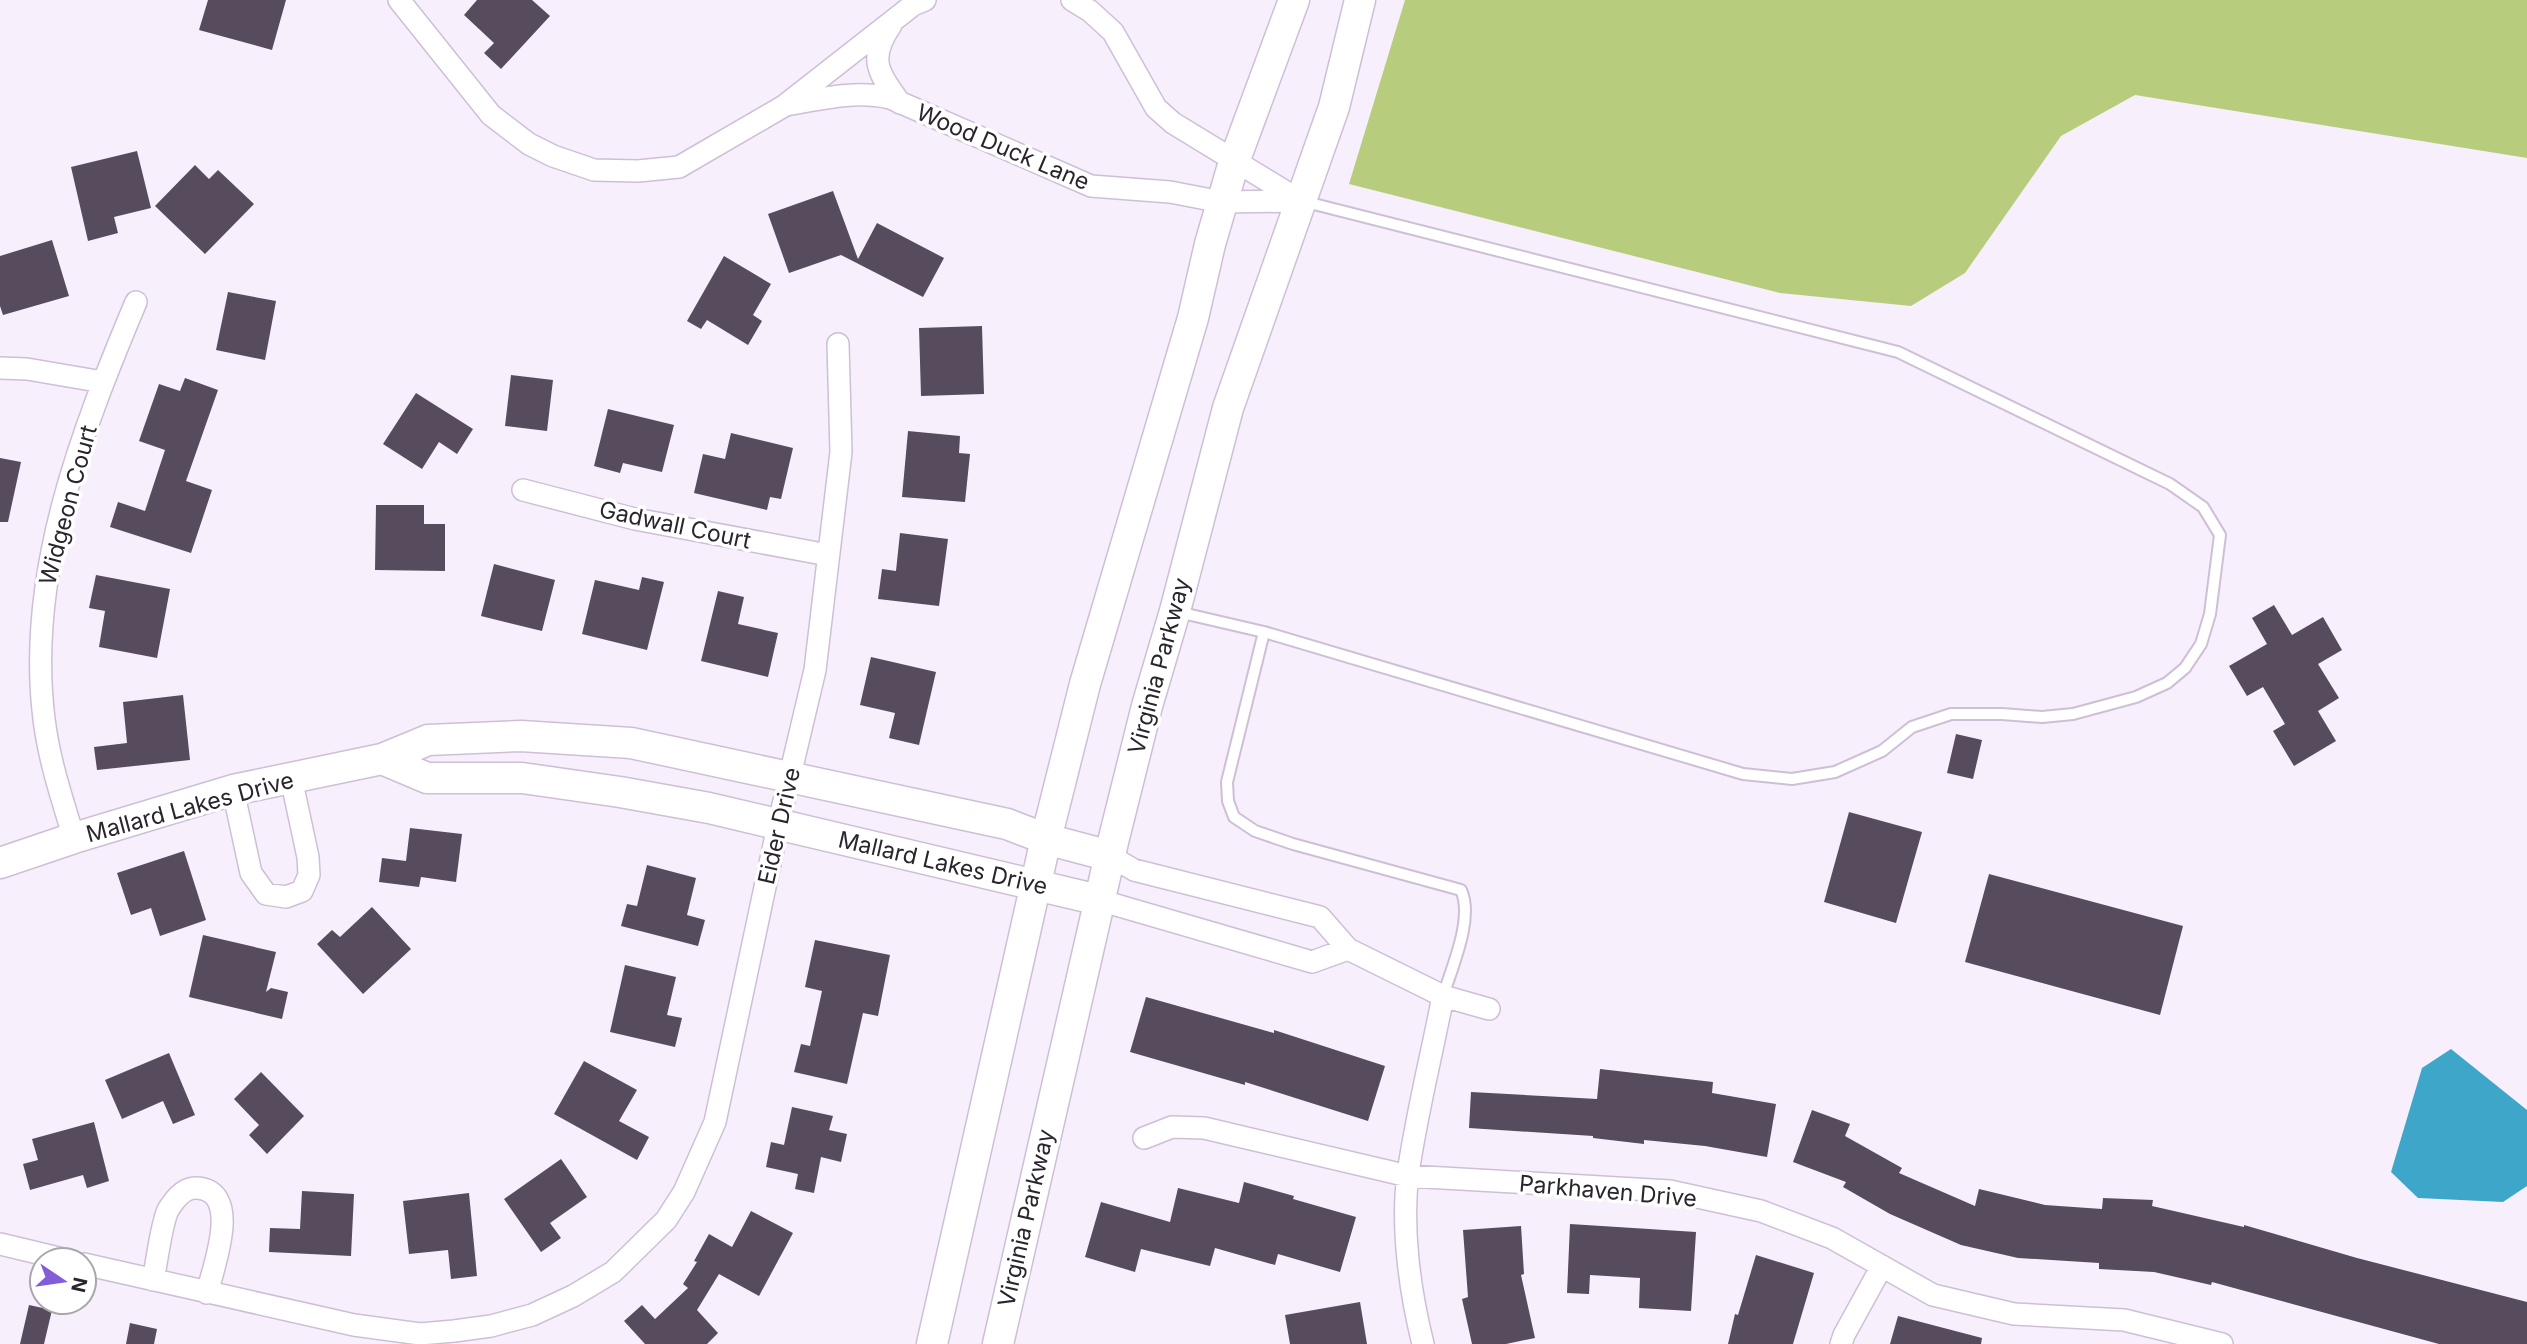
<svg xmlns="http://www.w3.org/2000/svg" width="2527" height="1344" viewBox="0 0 2527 1344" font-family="Inter,sans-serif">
  <rect width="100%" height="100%" fill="#f8effd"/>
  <path fill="#b7cd7d" d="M1405 0H2527V158L2135 95 2061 136 1965 273 1911 306 1780 293 1349 184Z"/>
  <path fill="#3ea6c9" d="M2451 1049 2527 1110V1186L2503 1202 2418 1198 2391 1172 2422 1068Z"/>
  <path fill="#574b5e" d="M208 0H286L272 50 199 30Z
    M477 0H532L550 16 501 69 484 53 494 43 464 15Z
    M137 151 151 208 114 217 118 233 88 241 71 167Z
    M195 165 209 179 218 170 254 204 205 254 155 206Z
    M833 191 858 259 877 223 944 258 923 297 841 255 789 273 768 214Z
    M52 240 69 296 3 315 0 306V256Z
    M724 256 771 284 753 315 762 321 748 345 707 320 701 329 687 321Z
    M228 292 276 301 265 360 216 350Z
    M982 326 984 394 921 396 919 328Z
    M511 375 553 380 547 431 505 426Z
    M185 378 218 390 186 481 212 490 191 553 110 527 118 502 145 511 165 450 139 441 159 384 180 391Z
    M416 393 473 429 457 454 439 442 422 469 383 444Z
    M608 409 674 425 662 472 623 463 620 473 594 466Z
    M908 431 960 436 959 453 970 454 965 502 902 497Z
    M731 433 793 448 781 499 770 497 767 510 694 493 703 454 725 459Z
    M0 458 21 462 8 522H0Z
    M376 505H424V524H445V571L375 570Z
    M900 533 948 539 939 606 878 599 882 569 896 571Z
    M494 564 555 580 542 631 481 616Z
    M96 575 170 589 157 658 99 647 105 611 89 608Z
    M642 577 664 582 647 650 582 634 595 580 639 590Z
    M718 591 744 597 738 624 778 633 768 677 701 661Z
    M2274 605 2292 635 2323 617 2342 650 2318 664 2339 698 2318 711 2336 741 2294 766 2273 731 2285 724 2263 687 2247 696 2229 666 2267 644 2252 618Z
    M871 657 936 672 919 745 889 738 895 713 860 705Z
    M183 695 190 760 97 770 94 747 127 743 123 702Z
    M1956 734 1982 740 1973 779 1947 773Z
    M1849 812 1922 832 1896 923 1824 902Z
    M410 828 462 834 456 882 421 877 419 887 379 882 382 858 406 861Z
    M184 851 206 920 160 936 151 908 131 915 117 873Z
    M647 865 696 878 687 915 705 920 698 946 621 926 627 904 637 906Z
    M1989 874 2183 926 2160 1015 1965 962Z
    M372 907 411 949 363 994 317 944 332 930 340 937Z
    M203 935 276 952 266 992 271 988 288 992 282 1019 189 997Z
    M815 940 890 955 878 1016 863 1013 847 1084 794 1072 801 1044 810 1046 822 991 805 987Z
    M625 965 676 977 667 1015 682 1018 675 1047 610 1032Z
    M1146 997 1274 1033V1030L1385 1066 1368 1121 1245 1082V1085L1130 1052Z
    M169 1053 195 1115 173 1124 163 1101 122 1119 105 1080Z
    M584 1061 637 1090 619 1121 649 1137 637 1160 554 1114Z
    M1600 1069 1713 1082 1712 1093 1776 1104 1767 1157 1705 1146 1644 1140V1144L1593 1138V1136L1469 1128 1471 1092 1597 1099Z
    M261 1072 304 1116 267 1154 249 1135 259 1125 234 1099Z
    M792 1107 833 1116 829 1130 847 1134 841 1162 821 1157 814 1193 795 1189 798 1174 766 1167 771 1142 784 1145Z
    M1812 1110 1850 1124 1845 1136 1902 1168 1899 1173 1975 1206 1979 1189 2045 1205 2102 1209 2103 1198 2153 1200 2152 1206 2244 1227V1225L2357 1258 2527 1302V1344H2439L2212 1282 2211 1285 2154 1272 2099 1269V1263L2018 1258 1961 1245 1890 1214 1843 1187 1846 1182 1793 1162Z
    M94 1122 109 1181 87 1188 83 1175 30 1190 23 1164 38 1160 32 1139Z
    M561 1159 587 1197 550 1223 561 1238 541 1252 504 1199Z
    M1244 1182 1294 1196 1293 1199 1356 1217 1340 1272 1278 1254 1275 1265 1215 1248 1210 1266 1141 1249 1135 1272 1085 1257 1101 1202 1170 1222 1178 1188 1239 1203Z
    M302 1191 354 1194 351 1256 269 1252 270 1228 300 1229Z
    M469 1193 477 1276 451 1279 448 1250 409 1254 403 1201Z
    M751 1211 793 1233 759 1296 719 1274 697 1310 718 1333 707 1344H645L624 1321 642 1305 655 1319 688 1288 683 1284 697 1262 694 1261 709 1234 732 1247Z
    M1570 1224 1696 1232 1691 1311 1639 1308 1640 1278 1590 1275 1589 1294 1567 1293Z
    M1521 1226 1524 1274 1521 1275 1535 1338 1506 1344H1472L1462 1299 1468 1297 1463 1230Z
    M1756 1255 1814 1273 1793 1344H1728L1735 1314 1738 1315Z
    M1360 1302 1367 1344H1290L1285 1315Z
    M29 1305 52 1310 44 1344H20Z
    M1898 1316 1982 1338 1981 1344H1890Z
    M130 1323 157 1329 154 1344H126Z"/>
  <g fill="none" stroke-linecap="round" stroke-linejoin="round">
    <defs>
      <path id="lane" d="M1178 612 1264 632 1227 782 1228 801 1234 817 1255 831 1293 844 1461 890C1474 918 1452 967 1443 996
        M1264 632 1743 774 1792 779 1835 772 1882 751 1912 727 1951 714H2002L2042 717 2073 714 2136 697 2167 683 2185 668 2201 644 2210 614 2220 535 2203 507 2170 484 1898 352 1302 201"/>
      <path id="street" d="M399 0 491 115 529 144 553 156 594 170 638 171 679 167 784 106 913 5 925 0
        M1072 0 1090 11 1113 32 1156 108 1173 123 1299 200
        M891 25C867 60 879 73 900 103
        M786 105C821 99 854 90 890 98L1091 186 1170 192 1222 202 1300 201
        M0 368 27 369 103 382
        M523 490 635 519 828 555
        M233 790 251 873 266 894 286 897 302 891 309 875 308 857 291 778
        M74 838C62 799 49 760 44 719 26 574 81 433 136 302
        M1110 856 1134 870 1320 917 1348 949 1443 996 1489 1009
        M1099 900 1312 962 1348 949
        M1144 1138 1172 1127 1204 1128 1408 1176 1670 1191 1761 1211 1832 1238 1933 1295 2014 1314 2124 1320 2222 1344
        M0 1244 67 1260
        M84 1264 354 1325 420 1334 454 1331 491 1326 532 1315 573 1296 613 1272 666 1220 684 1192 715 1122 778 826 815 670 841 452 838 344
        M153 1280C157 1262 161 1225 168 1210 174 1200 184 1187 197 1188 243 1191 213 1268 207 1293
        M1423 1344C1410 1292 1401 1228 1408 1174 1416 1116 1432 1054 1443 996
        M1841 1344 1844 1335 1882 1266"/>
      <path id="secondary" d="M382 759 427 778H522L620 792 709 808 1099 900
        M0 863 74 838 233 790 382 759 428 740 521 736 631 743 1007 824 1046 839 1110 856
        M932 1344 1046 839 1085 684 1193 318 1210 244 1234 162 1294 0
        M998 1344 1113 842 1147 706 1175 611 1228 408 1334 107 1360 0"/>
    </defs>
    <use href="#lane" stroke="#cebfd6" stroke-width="14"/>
    <use href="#street" stroke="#cebfd6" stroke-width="24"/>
    <use href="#secondary" stroke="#cebfd6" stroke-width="33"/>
    <use href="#lane" stroke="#fff" stroke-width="10"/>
    <use href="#street" stroke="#fff" stroke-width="21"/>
    <use href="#secondary" stroke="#fff" stroke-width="30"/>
  </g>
  <g text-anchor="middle" stroke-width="7" stroke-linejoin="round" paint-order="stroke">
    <g font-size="23" fill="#2a242d" stroke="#fff">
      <text transform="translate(1003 147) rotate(23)" y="8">Wood Duck Lane</text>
      <text transform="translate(68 505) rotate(-75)" y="8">Widgeon Court</text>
      <text transform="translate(675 525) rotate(12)" y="8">Gadwall Court</text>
      <text transform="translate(1159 666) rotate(-75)" y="8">Virginia Parkway</text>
      <text transform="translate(190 807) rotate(-15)" y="8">Mallard Lakes Drive</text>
      <text transform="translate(779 826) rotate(-77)" y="8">Eider Drive</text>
      <text transform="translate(943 863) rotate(13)" y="8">Mallard Lakes Drive</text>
      <text transform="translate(1608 1191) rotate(5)" y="8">Parkhaven Drive</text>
      <text transform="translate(1026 1218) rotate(-77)" y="8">Virginia Parkway</text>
    </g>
  </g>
  <g transform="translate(63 1281) rotate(103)"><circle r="33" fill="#ffffff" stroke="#aaa7ab" stroke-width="2"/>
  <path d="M0-5L12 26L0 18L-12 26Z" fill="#835dd8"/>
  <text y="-10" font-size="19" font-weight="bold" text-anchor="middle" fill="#2a242d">N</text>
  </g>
</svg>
